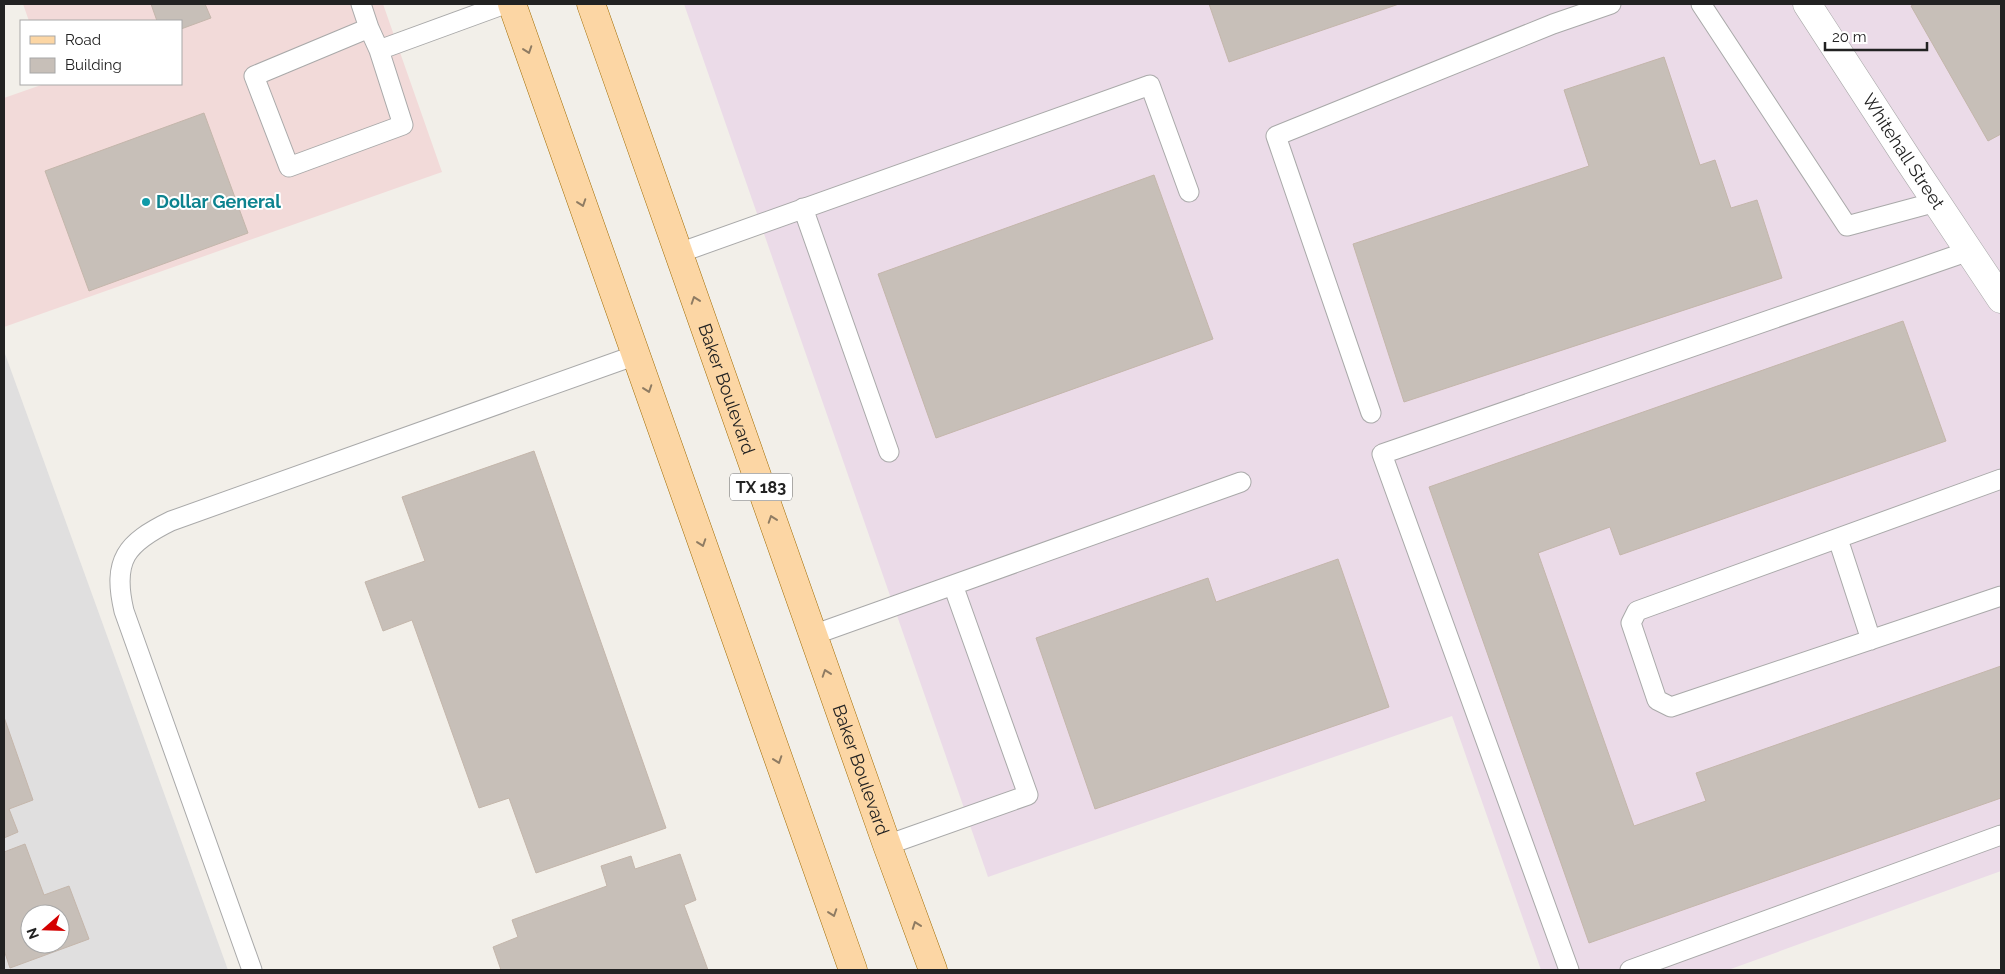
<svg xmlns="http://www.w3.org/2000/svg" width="2005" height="974" viewBox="0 0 2005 974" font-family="Raleway,sans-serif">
  <rect width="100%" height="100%" fill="#f2efe9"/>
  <path fill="#e0dfdf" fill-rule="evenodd" d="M4 351 228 970H4ZM30 914H60V944H30Z"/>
  <path fill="#f2dad9" d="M23 4H383L442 172 4 327V98L44 84H181V21H29Z"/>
  <path fill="#ebdbe8" d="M684 4H2001V871L1728 970H1541L1452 716 988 877Z"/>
  <path fill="#c7bfb8" stroke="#c4b6ab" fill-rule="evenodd" d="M151 4H205L211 18 181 29V21H157Z
    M1209 4H1399L1229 62Z
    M1915 4H2001V134L1988 141 1911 6Z
    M1664 57 1700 165 1715 160 1731 208 1757 200 1782 278 1404 402 1353 244 1589 166 1564 90Z
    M204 113 248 233 89 291 45 171Z
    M1154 175 1213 339 936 438 878 274Z
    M1903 321 1946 441 1620 555 1610 527 1538 553 1634 826 1706 801 1696 773 2001 666V798L1589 943 1429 487Z
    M534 451 666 828 536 873 509 798 479 808 412 620 383 631 365 582 425 561 402 497Z
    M1338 559 1389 707 1095 809 1036 638 1208 578 1216 602Z
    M4 717 33 800 9 809 18 832 4 838Z
    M25 844 44 895 69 886 89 939 10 968 4 950V852ZM30 914H60V944H30Z
    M680 854 696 900 684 905 708 970H501L493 947 518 937 512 920 607 886 601 866 631 856 635 869Z"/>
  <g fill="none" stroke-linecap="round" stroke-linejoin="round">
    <defs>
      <path id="lane" d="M361 4 369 28 379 50 505 4
        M1701 4 1847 226 1936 202
        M369 28 254 76 289 167 403 125 379 50
        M803 208 889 452
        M679 253 1150 85 1189 192
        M1371 413 1276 136 1553 24 1611 4
        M2001 479 1637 611 1631 623 1657 700 1671 707 2001 596
        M1838 539 1871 640
        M953 585 1241 482
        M813 635 953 585 1028 795 887 845
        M252 970 124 611C112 560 126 543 171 521L636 355
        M1569 970 1382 454 1969 251
        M1630 970 2001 835"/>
      <g id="street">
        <path id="s1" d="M1807 4 1907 158 2001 299"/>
      </g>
      <g id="primary">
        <path d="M512 4 853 970"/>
        <path id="s2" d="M591 4 887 845 933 970"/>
      </g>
    </defs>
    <use href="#lane" stroke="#a9a9a9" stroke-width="21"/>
    <use href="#street" stroke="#a9a9a9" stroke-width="29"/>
    <use href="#primary" stroke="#a06b00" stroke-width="29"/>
    <use href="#lane" stroke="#fff" stroke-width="19"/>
    <use href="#street" stroke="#fff" stroke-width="28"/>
    <use href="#primary" stroke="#fcd6a4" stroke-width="28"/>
  </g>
  <defs><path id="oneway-chevron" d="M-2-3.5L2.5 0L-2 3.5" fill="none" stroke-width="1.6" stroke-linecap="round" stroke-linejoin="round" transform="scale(1.25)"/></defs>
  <g stroke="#8f7c63">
    <use href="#oneway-chevron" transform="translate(528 50) rotate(71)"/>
    <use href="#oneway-chevron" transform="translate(582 203) rotate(71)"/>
    <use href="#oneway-chevron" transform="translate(695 300) rotate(-109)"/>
    <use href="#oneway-chevron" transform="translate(648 389) rotate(71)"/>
    <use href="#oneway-chevron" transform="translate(772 519) rotate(-109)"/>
    <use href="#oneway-chevron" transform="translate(702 543) rotate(71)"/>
    <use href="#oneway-chevron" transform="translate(826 673) rotate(-109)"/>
    <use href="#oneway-chevron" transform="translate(778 760) rotate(71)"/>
    <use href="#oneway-chevron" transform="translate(833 913) rotate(71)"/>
    <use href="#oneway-chevron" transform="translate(916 925) rotate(-110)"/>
  </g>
  <circle fill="#0f9aa8" stroke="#fff" stroke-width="2" cx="146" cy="202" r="5"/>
  <g text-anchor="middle" stroke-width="4" stroke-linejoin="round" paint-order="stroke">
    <rect fill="#fff" stroke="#646464" stroke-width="1" x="730" y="473.5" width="62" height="27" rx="4"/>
    <g font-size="16" font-weight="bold" fill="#222">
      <text x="761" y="493">TX 183</text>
    </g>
    <g font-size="18" fill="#222" stroke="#fff">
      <text dy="6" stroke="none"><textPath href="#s1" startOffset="176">Whitehall Street</textPath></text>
      <text dy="6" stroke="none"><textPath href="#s2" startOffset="408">Baker Boulevard</textPath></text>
      <text dy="6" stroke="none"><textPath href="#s2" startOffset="812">Baker Boulevard</textPath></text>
    </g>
    <g font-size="18" font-weight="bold" fill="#0d838f" stroke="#fff" text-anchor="start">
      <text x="156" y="208">Dollar General</text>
    </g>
  </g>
  <rect width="2005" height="974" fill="none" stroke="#222222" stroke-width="10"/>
  <rect x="20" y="20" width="162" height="65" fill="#ffffff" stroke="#a7a7a7"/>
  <rect x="30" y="36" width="25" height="8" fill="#fcd6a4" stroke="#a7a7a7"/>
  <text x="65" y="45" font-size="15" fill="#222222">Road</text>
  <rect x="30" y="58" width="25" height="15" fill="#c7bfb8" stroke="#a7a7a7"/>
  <text x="65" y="70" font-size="15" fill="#222222">Building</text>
  <g transform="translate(45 929) rotate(250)"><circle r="24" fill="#ffffff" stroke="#a7a7a7"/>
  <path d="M0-4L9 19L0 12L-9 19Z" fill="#d40000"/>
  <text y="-8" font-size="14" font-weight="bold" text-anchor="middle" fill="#222222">N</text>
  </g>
  <path d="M1825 42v8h102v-8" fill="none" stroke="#222222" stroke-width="2.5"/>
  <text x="1832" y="42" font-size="15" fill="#222222" stroke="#ffffff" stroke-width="4" paint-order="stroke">20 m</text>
</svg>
